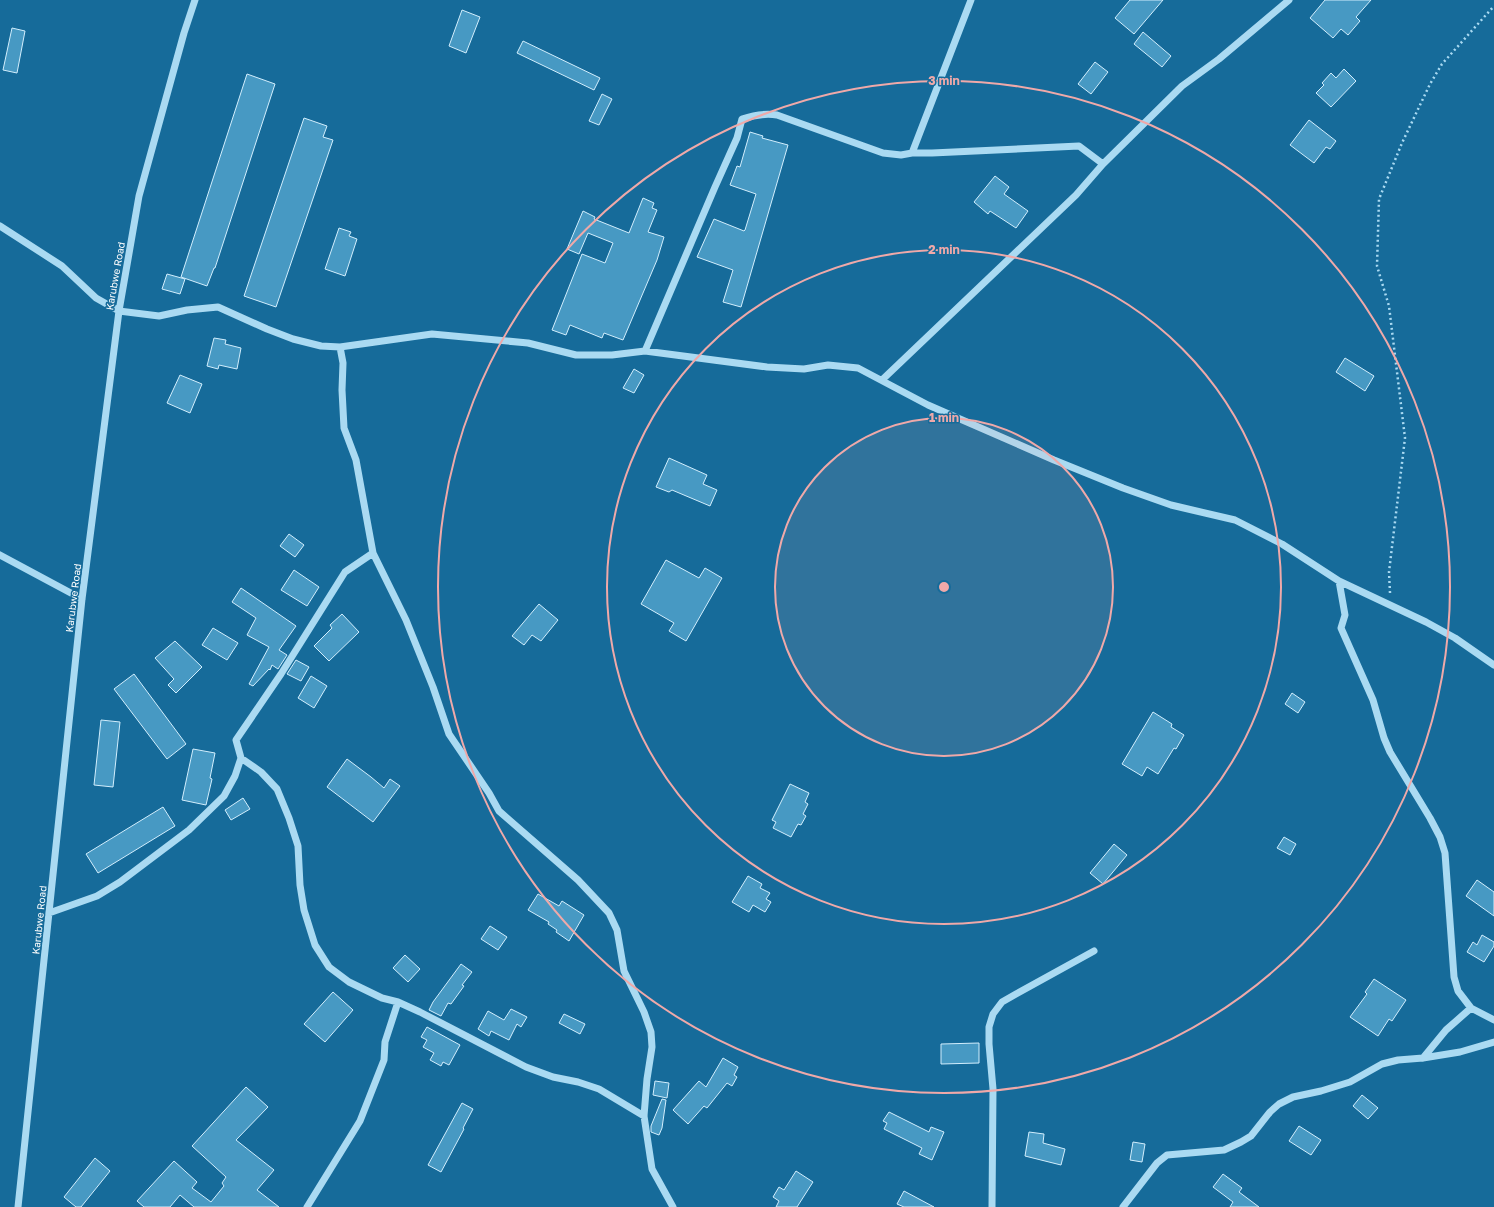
<svg xmlns="http://www.w3.org/2000/svg" width="1494" height="1207" viewBox="0 0 1494 1207" font-family="'Golos Text',sans-serif">
  <rect width="100%" height="100%" fill="#166b9a"/>
  <path fill="#4799c3" stroke="#d2eefd" d="M1130 0H1163L1134 34 1115 18Z
    M1325 0H1371L1356 17 1360 21 1348 35 1341 29 1333 38 1310 18Z
    M462 10 480 17 466 53 449 46Z
    M12 28 25 31 17 73 3 70Z
    M1143 32 1171 56 1162 67 1134 44Z
    M523 41 600 78 594 90 517 53Z
    M1095 62 1108 72 1091 94 1078 84Z
    M1344 69 1356 81 1331 107 1316 93 1324 85 1322 83 1331 73 1336 78Z
    M247 74 275 84 215 268H214L207 286 181 277Z
    M602 94 612 99 599 125 589 121Z
    M304 118 327 126 323 137 333 140 276 307 244 296Z
    M1309 120 1336 141 1330 149 1326 147 1314 163 1290 145Z
    M750 132 763 136 762 138 788 145 741 307 723 302 733 270 697 257 714 219 744 231 745 230 756 194 730 185 737 166 740 167Z
    M995 176 1009 187 1004 194 1028 211 1016 228 990 211 988 214 974 202Z
    M643 198 654 203 652 208 657 210 648 232 664 237 657 260 623 340 604 333 602 338 570 325 566 335 552 330 582 254 605 263 613 243 588 233 579 254 567 249 583 211 595 217 594 219 629 233Z
    M339 228 351 232 349 236 357 239 345 276 325 269Z
    M167 274 185 279 180 294 162 289Z
    M214 338 226 340 225 344 241 348 237 369 219 365 218 369 207 366Z
    M1345 358 1374 376 1365 391 1336 372Z
    M634 369 644 375 634 393 623 388Z
    M180 375 202 384 190 413 167 403Z
    M669 458 707 475 703 484 717 490 710 506 672 490 669 492 656 487Z
    M289 534 304 545 295 557 280 546Z
    M666 560 699 578 705 568 722 578 686 641 669 631 674 623 641 604Z
    M294 570 319 587 307 606 281 590Z
    M241 588 296 626 279 650 287 655 278 669 272 665 270 670 269 669 253 686 249 684 269 647 247 635 256 618 232 602Z
    M539 604 558 620 541 641 532 635 524 645 512 636Z
    M342 614 359 632 329 661 314 646 332 628 330 625Z
    M213 628 238 643 227 660 202 645Z
    M175 641 202 667 176 693 168 685 174 679 155 658Z
    M296 660 309 667 301 681 287 674Z
    M134 674 186 744 167 759 114 689Z
    M311 676 327 686 314 708 298 698Z
    M1292 693 1305 702 1298 713 1285 704Z
    M1153 712 1172 724 1171 727 1184 735 1176 749 1174 748 1158 774 1147 767 1142 776 1122 764Z
    M101 720 120 722 113 787 94 785Z
    M193 749 215 753 210 778 212 779 206 805 182 800Z
    M347 759 371 777 384 788 390 779 400 786 373 822 327 787Z
    M790 784 809 793 805 802 808 804 803 814 806 816 801 825 798 824 791 837 773 828 776 822 772 820Z
    M243 798 250 809 231 820 225 810Z
    M163 807 175 826 98 873 86 854Z
    M1284 837 1296 844 1290 855 1277 848Z
    M1114 844 1127 855 1103 884 1090 873Z
    M748 876 762 884 760 888 770 893 766 899 771 902 765 912 753 905 749 912 732 902Z
    M1477 880 1494 892V916L1466 896Z
    M538 894 559 906 562 901 584 915 569 941 556 932 557 930 548 924 549 922 528 910Z
    M490 926 507 937 498 950 481 939Z
    M1482 935 1494 942V946L1484 962 1467 952 1473 942 1477 945Z
    M405 955 420 969 408 982 393 968Z
    M461 964 472 972 462 985 464 986 451 1004 448 1003 441 1016 429 1010 433 1002Z
    M1374 979 1406 1000 1392 1021 1389 1019 1378 1036 1350 1017 1367 994 1365 992Z
    M333 992 353 1010 325 1042 304 1024Z
    M511 1009 527 1017 521 1027 517 1024 509 1040 491 1031 489 1036 478 1029 488 1011 504 1020Z
    M564 1014 585 1024 580 1034 559 1023Z
    M427 1027 460 1045 449 1065 443 1062 441 1066 430 1060 434 1053 423 1047 427 1040 421 1037Z
    M979 1043V1063L941 1064V1044Z
    M723 1058 738 1067 734 1075 737 1077 732 1086 727 1083 707 1108 704 1106 688 1124 673 1110 699 1081 706 1087Z
    M655 1081 669 1083 667 1098 653 1095Z
    M246 1087 268 1107 236 1140 274 1170 257 1190 279 1207H194L180 1195 170 1207H144L137 1201 174 1161 197 1182 192 1188 211 1202 224 1186 222 1183 226 1177 192 1146Z
    M1362 1095 1378 1108 1368 1119 1353 1106Z
    M662 1099 666 1100 662 1128 659 1135 651 1132V1126Z
    M462 1103 473 1109 463 1128 464 1129 441 1172 428 1165Z
    M889 1112 929 1132 931 1127 944 1132 932 1160 919 1154 922 1148 884 1129 887 1123 883 1121Z
    M1299 1126 1321 1140 1311 1155 1289 1141Z
    M1029 1132 1044 1134 1043 1143 1065 1149 1061 1165 1025 1156Z
    M1133 1142 1145 1144 1142 1162 1130 1160Z
    M95 1158 110 1171 81 1207H76L64 1197Z
    M796 1171 813 1182 797 1207H776L779 1201 773 1197 779 1187 784 1190Z
    M1223 1174 1242 1188 1239 1192 1259 1207H1230L1233 1202 1213 1187Z
    M904 1191 934 1207H904L897 1204Z"/>
  <g fill="none" stroke-linecap="round" stroke-linejoin="round">
    <path stroke="#aadaf2" stroke-width="2.5" stroke-dasharray="2 3" stroke-linecap="butt" d="M1390 593 1389 572 1405 438 1389 306 1377 266 1379 199 1402 143 1430 84 1442 64 1494 6"/>
    <path stroke="#aadaf2" stroke-width="7" d="M912 153 971 0
      M0 226 62 266 96 298 119 311 159 316 187 310 218 307 267 329 293 339 321 346 340 347 432 334 528 343 576 355H612L645 351 767 367 804 369 828 365 858 368 928 405 1054 460 1123 488 1171 505 1235 520 1282 544 1339 581 1426 622 1455 638 1494 665
      M340 347 343 363 342 390 344 428 356 460 373 553 406 620 433 687 449 734 489 793 499 811 578 880 609 913 617 930 624 971 644 1012 651 1032 652 1047 647 1079 644 1116 652 1169 673 1207
      M645 351 715 187 737 138 742 119C754 115 764 113 777 115L883 153 901 155 912 153H932L1079 146 1103 164
      M882 380 1076 195 1103 164 1182 86 1219 59 1289 0
      M0 555 82 599
      M1339 581 1345 615 1341 628 1373 700 1384 738 1390 752 1430 818 1440 837 1445 853 1454 977 1458 991 1471 1008 1494 1020
      M241 758 261 772 277 789 289 818 298 846 300 885 304 910 315 945 329 967 349 982 382 998 398 1002 420 1012 526 1067 553 1077 578 1082 599 1089 644 1116
      M49 913 97 896 120 882 189 830 224 796 235 776 241 758 236 740 281 674 345 572 373 553
      M1423 1058 1446 1030 1471 1008
      M18 1207 82 599 119 311 139 196 184 33 195 0
      M307 1207 360 1121 384 1060 385 1042 398 1002
      M992 1207 993 1089 989 1044V1027L993 1014 1002 1002 1016 994 1094 951
      M1123 1207 1157 1163 1167 1155 1224 1150 1241 1142 1251 1136 1270 1112 1279 1104 1293 1097 1321 1091 1350 1082 1382 1064 1398 1060 1423 1058 1460 1052 1494 1042"/>
  </g>
  <circle cx="944" cy="587" r="169" fill="#efa9a9" fill-opacity=".12"/>
  <g fill="none" stroke="#efa9a9" stroke-width="2">
    <circle cx="944" cy="587" r="169"/>
    <circle cx="944" cy="587" r="337"/>
    <circle cx="944" cy="587" r="506"/>
  </g>
  <g text-anchor="middle" stroke-width="3" stroke-linejoin="round" paint-order="stroke">
    <g font-size="10" fill="#fff" stroke="#166b9a">
      <text transform="translate(115 276) rotate(-80)" y="4">Karubwe Road</text>
      <text transform="translate(73 598) rotate(-83)" y="4">Karubwe Road</text>
      <text transform="translate(39 920) rotate(-84)" y="4">Karubwe Road</text>
    </g>
  </g>
  <circle cx="944" cy="587" r="6" fill="#efa9a9" stroke="#166b9a" stroke-width="2"/>
  <g font-size="12" text-anchor="middle" font-weight="bold" fill="#efa9a9" stroke="#166b9a" stroke-width="3" stroke-linejoin="round" paint-order="stroke">
    <text x="944" y="85">3 min</text>
    <text x="944" y="254">2 min</text>
    <text x="944" y="422">1 min</text>
  </g>
</svg>
